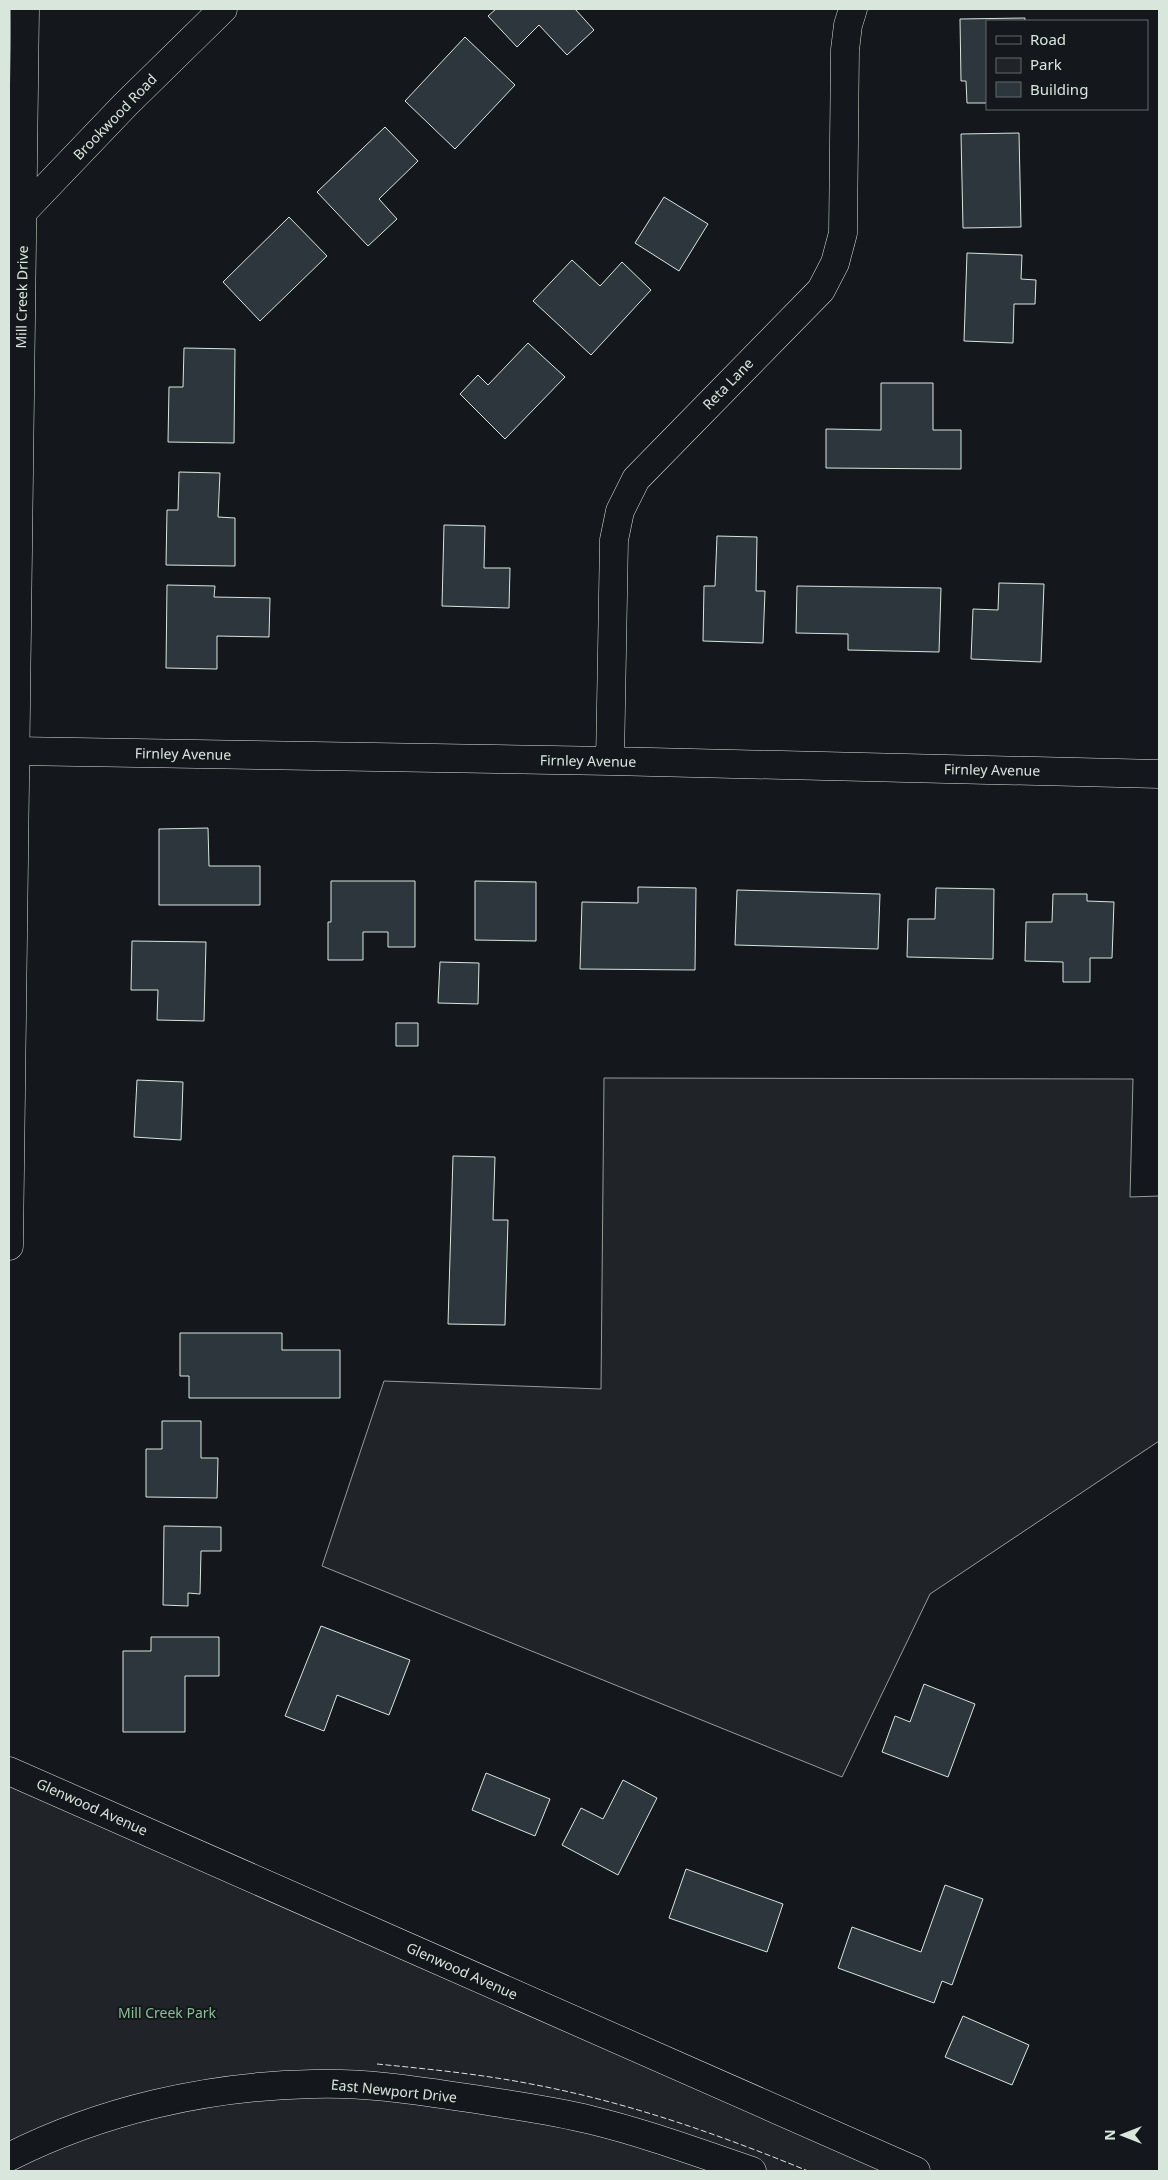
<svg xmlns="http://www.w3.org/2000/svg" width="1168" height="2180" viewBox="0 0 1168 2180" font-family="'Noto Sans',sans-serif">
  <rect width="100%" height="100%" fill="#14181c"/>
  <path fill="#202428" stroke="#939e99" d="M604 1078 1133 1079 1130 1197 1159 1196V1441L930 1594 842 1777 322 1566 384 1381 601 1389Z
    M9 1771 916 2171H9Z"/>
  <path fill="#2c363c" stroke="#d8e6dc" d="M496 9H575L594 30 567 55 539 25 517 47 488 16Z
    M1025 18V21H987V103H967L966 81H961L960 19Z
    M465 37 515 85 455 149 405 101Z
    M385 127 418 161 379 199 397 219 368 246 317 192Z
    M1019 133 1021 227 963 228 961 134Z
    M664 197 708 224 679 271 635 243Z
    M289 217 327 256 260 321 223 282Z
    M967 253 1022 255 1021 279 1036 280 1035 304H1014L1013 343 964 341Z
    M572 260 600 286 622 262 651 290 591 355 533 301Z
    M528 343 565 377 505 439 460 394 478 375 488 385Z
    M184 348 235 349 234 443 168 442 169 387H183Z
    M881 383H933V430H961V469L826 468V429L881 430Z
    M179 472 220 473 218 517 235 518V566L166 565 167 510H178Z
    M444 525 485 526 484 568H510L509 608 442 606Z
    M717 536 757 537 756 591H765L763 643 703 641 704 586H715Z
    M999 583 1044 584 1041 662 971 659 973 609 998 610Z
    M167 585 215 586 214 597 270 598 269 637 217 636V669L166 668Z
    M797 586 941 588 939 652 848 650V634L796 633Z
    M208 828 209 866H260V905H159V829Z
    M331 881H415V947H388V932H363V960H328V922H331Z
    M475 881 536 882V941L475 940Z
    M638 887 696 888 695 970 580 969 582 902 638 903Z
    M936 888 994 889 993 959 907 957 908 919H935Z
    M737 890 880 894 878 949 735 945Z
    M1053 894H1087V901L1114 902 1112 958H1090V982H1063V962L1025 961 1026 922H1052Z
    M132 941 206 942 204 1021 157 1020 158 990H131Z
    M440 962 479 963 478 1004 438 1003Z
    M396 1023H418V1046H396Z
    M137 1080 183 1082 181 1140 134 1137Z
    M453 1156 495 1157 493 1220H508L505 1325 448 1324Z
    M180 1333H282V1350H340V1398H189V1376H180Z
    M162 1421H201V1458H218L217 1498 146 1497V1449H162Z
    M164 1526 221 1527V1551H201L200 1594 188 1593V1606L163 1605Z
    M321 1626 410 1660 389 1715 337 1695 324 1731 285 1716Z
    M151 1637H219V1676H185V1732H123V1651H151Z
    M924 1684 975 1704 948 1777 882 1752 895 1716 910 1722Z
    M486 1773 550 1799 535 1836 472 1810Z
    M623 1780 657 1798 618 1875 562 1845 581 1808 603 1819Z
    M686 1869 783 1904 767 1952 669 1918Z
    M945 1885 983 1899 952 1985 942 1981 934 2003 838 1968 852 1927 921 1952Z
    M963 2016 1029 2045 1012 2085 945 2057Z"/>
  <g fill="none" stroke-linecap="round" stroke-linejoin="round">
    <defs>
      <path id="minor" d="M17 218 125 105 223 9
        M16 751 610 761 1159 774
        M610 761 614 540 620 511 636 479 821 290 835 263 843 233 845 50 848 25 853 9
        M9 1246 25 9
        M9 2157C102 2110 208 2086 313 2084 369 2082 425 2092 481 2100 517 2106 555 2111 591 2120 645 2133 699 2153 752 2171"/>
      <path id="tertiary" d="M9 1771 916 2171"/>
    </defs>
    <use href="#minor" stroke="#d8e6dc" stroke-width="29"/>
    <use href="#tertiary" stroke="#d8e6dc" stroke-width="29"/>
    <use href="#minor" stroke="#14181c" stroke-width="28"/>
    <use href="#tertiary" stroke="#14181c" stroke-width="28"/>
    <path stroke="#d8e6dc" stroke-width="1" stroke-dasharray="6 2.5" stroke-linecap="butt" d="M377 2064C428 2069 480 2074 531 2084 627 2102 718 2134 808 2171"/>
  </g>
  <g text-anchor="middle" stroke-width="4" stroke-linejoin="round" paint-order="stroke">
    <g font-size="14" fill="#d8e6dc" stroke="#14181c">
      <text transform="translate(115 117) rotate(-46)" y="5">Brookwood Road</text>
      <text transform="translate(22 297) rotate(-89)" y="5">Mill Creek Drive</text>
      <text transform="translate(728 384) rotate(-46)" y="5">Reta Lane</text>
      <text transform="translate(183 754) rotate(1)" y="5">Firnley Avenue</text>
      <text transform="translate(588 761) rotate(1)" y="5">Firnley Avenue</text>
      <text transform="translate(992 770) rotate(1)" y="5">Firnley Avenue</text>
      <text transform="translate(92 1807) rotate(24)" y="5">Glenwood Avenue</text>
      <text transform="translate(462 1971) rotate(24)" y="5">Glenwood Avenue</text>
      <text transform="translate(394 2091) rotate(6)" y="5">East Newport Drive</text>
    </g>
    <g font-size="14" fill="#8ac095" stroke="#14181c">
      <text x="167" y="2018">Mill Creek Park</text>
    </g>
  </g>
  <rect width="1168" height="2180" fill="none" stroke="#d8e6dc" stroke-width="20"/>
  <rect x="986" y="20" width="162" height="90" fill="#14181c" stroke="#626a69"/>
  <rect x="996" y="36" width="25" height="8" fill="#14181c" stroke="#626a69"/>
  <text x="1030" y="45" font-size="15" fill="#d8e6dc">Road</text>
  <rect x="996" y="58" width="25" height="15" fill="#202428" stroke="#626a69"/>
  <text x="1030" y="70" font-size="15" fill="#d8e6dc">Park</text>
  <rect x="996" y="82" width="25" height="15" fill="#2c363c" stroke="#626a69"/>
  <text x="1030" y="95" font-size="15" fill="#d8e6dc">Building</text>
  <g transform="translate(1123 2135) rotate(270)" stroke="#14181c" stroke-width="4" paint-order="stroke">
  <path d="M0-4L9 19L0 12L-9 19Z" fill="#d8e6dc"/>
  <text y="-8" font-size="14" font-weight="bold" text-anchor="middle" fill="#d8e6dc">N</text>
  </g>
</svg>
